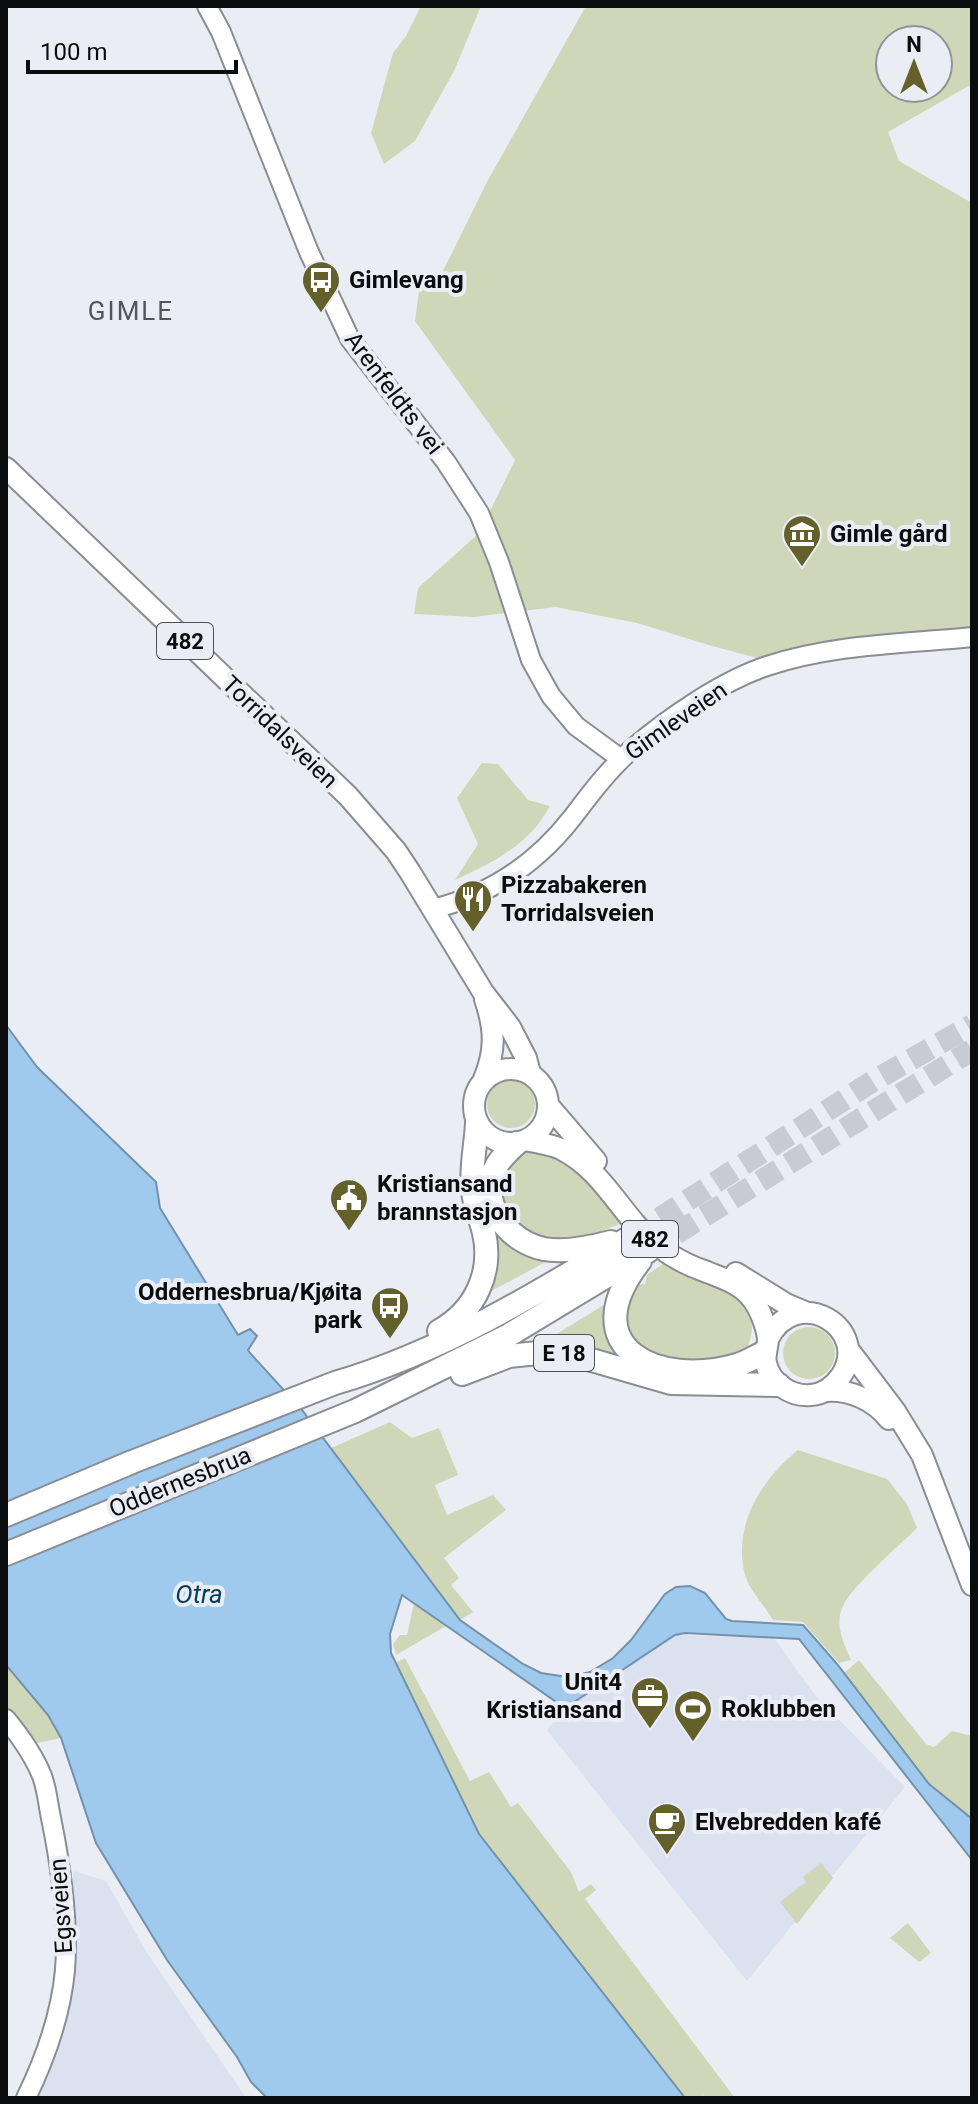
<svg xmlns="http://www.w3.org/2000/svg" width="978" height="2104" viewBox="0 0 978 2104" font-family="Roboto,sans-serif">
  <rect width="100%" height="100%" fill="#eaedf4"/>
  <path fill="#dbe1ee" d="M673 1635 774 1638 815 1695 905 1787 747 1981 547 1730 564 1709Z
    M74 1871 106 1881 146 1951 246 2098H26L44 2056Z"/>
  <path fill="#cfd7b8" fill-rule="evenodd" d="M421 6H481L454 71 415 141 384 164 371 133 393 53 406 36Z
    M586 6H972V84L888 132 899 161 972 203V644L773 662 712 646 637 623 556 607 474 617 414 614 418 588 479 533 515 460 415 321 419 291 442 273 488 180ZM890 40H938V88H890Z
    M482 763 498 764 528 800 550 806C530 844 493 863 455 880L478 844 457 798Z
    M487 1104a24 24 0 1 1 48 0a24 24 0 1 1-48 0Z
    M521 1152C530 1152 540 1151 547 1154 578 1163 608 1195 620 1224 598 1232 570 1245 546 1242 536 1241 526 1235 518 1228 491 1202 496 1177 521 1152Z
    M486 1210 553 1258 484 1295Z
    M667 1261C702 1276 771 1296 747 1348L734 1356 705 1363 697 1359 671 1360 642 1352 634 1345 622 1314 633 1285 645 1284 647 1275Z
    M607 1303 628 1360 537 1346Z
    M783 1353a26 26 0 1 1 52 0a26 26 0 1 1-52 0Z
    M390 1422 412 1438 439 1428 458 1475 435 1485 447 1515 493 1495 506 1510 444 1558 459 1578 451 1585 473 1612 457 1622 329 1449Z
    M798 1450 887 1479 907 1504 917 1528C900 1545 852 1586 843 1606 834 1624 844 1644 851 1660L839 1663 803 1622 773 1620C764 1604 748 1590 744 1571 734 1523 762 1479 798 1450Z
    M414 1603 446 1626 396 1655 393 1644 400 1635H407Z
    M405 1658 470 1781 489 1772 511 1807 518 1803 571 1872 579 1892 591 1884 596 1890 585 1899 735 2098H706L702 2093 705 2098H685L479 1837 395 1663Z
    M859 1660 926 1744 934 1747 952 1731 972 1736V1822L935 1791 843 1674Z
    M6 1665 48 1715 61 1738 33 1744 6 1725Z
    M821 1863 833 1878 797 1924 780 1902 806 1882 803 1877Z
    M908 1923 931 1953 919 1962 890 1938Z"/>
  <path fill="#9fcaed" stroke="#7391aa" stroke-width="2" d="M6 1025 37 1067 156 1182 160 1208 238 1335 250 1329 257 1336 248 1350 250 1353 302 1410 460 1620 523 1664 541 1673 567 1677 590 1672 613 1658 631 1640 665 1594 676 1587 690 1586 705 1593 726 1619 732 1621 803 1625 837 1664 929 1784 971 1818 972 1860 799 1639 685 1633 675 1635 565 1708 402 1595 390 1634 391 1653 479 1834 685 2098H267L251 2082 237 2057 167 1960 96 1843 61 1738 48 1715 6 1665Z"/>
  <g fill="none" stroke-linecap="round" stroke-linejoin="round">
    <path stroke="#c9cbd2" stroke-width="22" stroke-dasharray="22 11" stroke-linecap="butt" d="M632 1236 873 1081 972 1025
      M648 1251 972 1050"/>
    <defs>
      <path id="secondary" d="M207 6 221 32 309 252 350 339 446 462 479 513 499 562 531 660 551 696 576 726 621 759
        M433 909C489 895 536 864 572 818 591 793 609 769 632 749 668 718 722 681 767 666 833 644 903 644 972 637
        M6 1719C20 1736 34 1756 42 1776 47 1789 48 1804 51 1818 61 1867 69 1920 65 1970 61 2014 45 2059 26 2098"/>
      <path id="primary" d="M6 468 348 796 396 851 410 872 483 992 510 1027 526 1058 530 1073
        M474 1106a37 37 0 1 1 74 0a37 37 0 1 1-74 0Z
        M484 1079C496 1050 495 1029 485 999
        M548 1105 596 1161
        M526 1140C538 1143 550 1144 561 1149 595 1166 613 1198 637 1226 656 1248 680 1263 707 1272 724 1279 742 1284 753 1300 760 1309 767 1328 768 1339 768 1348 764 1354 766 1363 770 1383 791 1397 811 1395 824 1394 834 1386 841 1376 872 1329 797 1282 768 1339
        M736 1273 786 1304 805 1312
        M848 1349 895 1411 922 1455 972 1585
        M826 1391C849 1389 874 1400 889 1419"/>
      <path id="highway" d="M517 1143C509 1151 498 1160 494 1171 480 1207 510 1242 544 1249 565 1253 592 1247 611 1242
        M640 1261C572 1348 658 1388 737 1365 746 1363 756 1356 765 1352
        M439 1331C475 1311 493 1273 484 1233 481 1219 474 1205 473 1191 470 1170 476 1145 477 1123
        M462 1374 509 1356 547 1352 566 1353 595 1361 671 1383 779 1385
        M6 1515 132 1462 335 1383C441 1352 538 1293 632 1236
        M6 1554 355 1411 509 1335 648 1251"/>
    </defs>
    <use href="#secondary" stroke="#8a8d93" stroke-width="22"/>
    <use href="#primary" stroke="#8a8d93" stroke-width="24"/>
    <use href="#highway" stroke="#8a8d93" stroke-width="26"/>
    <use href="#secondary" stroke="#fff" stroke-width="18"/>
    <use href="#primary" stroke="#fff" stroke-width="20"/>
    <use href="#highway" stroke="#fff" stroke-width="22"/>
  </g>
  <defs>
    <symbol id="bus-pin" viewBox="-11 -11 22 30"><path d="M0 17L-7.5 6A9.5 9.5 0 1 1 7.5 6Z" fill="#64602c" stroke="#eaedf4"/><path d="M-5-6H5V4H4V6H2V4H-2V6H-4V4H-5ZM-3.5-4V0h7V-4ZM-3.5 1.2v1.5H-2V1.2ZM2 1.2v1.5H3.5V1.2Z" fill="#fff"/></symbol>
    <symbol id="museum-pin" viewBox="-11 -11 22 30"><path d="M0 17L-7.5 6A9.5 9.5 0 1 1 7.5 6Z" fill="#64602c" stroke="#eaedf4"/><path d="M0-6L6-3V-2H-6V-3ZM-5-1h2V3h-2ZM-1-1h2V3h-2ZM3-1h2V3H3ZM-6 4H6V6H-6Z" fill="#fff"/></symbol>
    <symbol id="restaurant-pin" viewBox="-11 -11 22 30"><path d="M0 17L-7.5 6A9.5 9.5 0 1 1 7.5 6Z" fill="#64602c" stroke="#eaedf4"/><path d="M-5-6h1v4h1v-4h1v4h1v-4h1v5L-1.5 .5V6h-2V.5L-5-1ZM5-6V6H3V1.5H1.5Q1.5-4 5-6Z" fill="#fff"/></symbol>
    <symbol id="civic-pin" viewBox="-11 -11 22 30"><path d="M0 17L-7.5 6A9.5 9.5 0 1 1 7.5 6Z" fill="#64602c" stroke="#eaedf4"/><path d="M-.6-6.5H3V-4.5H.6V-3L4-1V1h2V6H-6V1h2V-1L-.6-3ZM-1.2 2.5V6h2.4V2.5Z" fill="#fff"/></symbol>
    <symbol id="office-pin" viewBox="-11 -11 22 30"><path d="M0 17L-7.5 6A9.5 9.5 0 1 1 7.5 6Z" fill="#64602c" stroke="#eaedf4"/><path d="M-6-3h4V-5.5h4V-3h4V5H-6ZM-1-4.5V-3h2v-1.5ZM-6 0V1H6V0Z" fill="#fff"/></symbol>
    <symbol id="stadium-pin" viewBox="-11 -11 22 30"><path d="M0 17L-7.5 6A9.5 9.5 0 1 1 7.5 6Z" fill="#64602c" stroke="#eaedf4"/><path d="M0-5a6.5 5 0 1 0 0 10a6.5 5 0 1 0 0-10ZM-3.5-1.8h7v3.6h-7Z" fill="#fff"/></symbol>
    <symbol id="cafe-pin" viewBox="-11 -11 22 30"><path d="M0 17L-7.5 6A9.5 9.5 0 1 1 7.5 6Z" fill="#64602c" stroke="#eaedf4"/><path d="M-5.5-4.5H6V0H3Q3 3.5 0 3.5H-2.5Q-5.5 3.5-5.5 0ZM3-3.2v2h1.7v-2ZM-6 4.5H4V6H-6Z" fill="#fff"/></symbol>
  </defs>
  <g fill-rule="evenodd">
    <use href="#bus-pin" x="299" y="258" width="44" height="60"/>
    <use href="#museum-pin" x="780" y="512" width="44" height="60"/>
    <use href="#restaurant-pin" x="451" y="877" width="44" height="60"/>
    <use href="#civic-pin" x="327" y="1176" width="44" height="60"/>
    <use href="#bus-pin" x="368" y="1284" width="44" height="60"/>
    <use href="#office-pin" x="628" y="1674" width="44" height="60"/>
    <use href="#stadium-pin" x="671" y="1687" width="44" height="60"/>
    <use href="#cafe-pin" x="645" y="1800" width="44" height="60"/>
  </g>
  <g text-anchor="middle" stroke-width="8" stroke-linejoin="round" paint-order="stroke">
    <g fill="#eaedf4" stroke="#4e5053" stroke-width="2">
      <rect x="157" y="623" width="56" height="36" rx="6"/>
      <rect x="622" y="1221" width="56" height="36" rx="6"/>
      <rect x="534" y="1335" width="60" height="36" rx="6"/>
    </g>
    <g font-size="22" font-weight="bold" fill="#0b0c0e">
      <text x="185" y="649">482</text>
      <text x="650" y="1247">482</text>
      <text x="564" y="1361">E 18</text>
    </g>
    <g font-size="24" font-weight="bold" fill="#0b0c0e" stroke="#eaedf4" text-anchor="start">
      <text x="349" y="288">Gimlevang</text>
      <text x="830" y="542">Gimle gård</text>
      <text x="501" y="893">Pizzabakeren<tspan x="501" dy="28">Torridalsveien</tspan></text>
      <text x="377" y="1192">Kristiansand<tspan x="377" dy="28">brannstasjon</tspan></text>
      <text x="362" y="1300" text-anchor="end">Oddernesbrua/Kjøita<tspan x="362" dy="28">park</tspan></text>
      <text x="622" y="1690" text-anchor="end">Unit4<tspan x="622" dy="28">Kristiansand</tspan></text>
      <text x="721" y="1717">Roklubben</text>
      <text x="695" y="1830">Elvebredden kafé</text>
    </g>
    <g font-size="24" fill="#0b0c0e" stroke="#eaedf4">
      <text transform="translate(394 393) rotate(53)" y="8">Arenfeldts vei</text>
      <text transform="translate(676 721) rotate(-35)" y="8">Gimleveien</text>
      <text transform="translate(280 732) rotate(44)" y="8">Torridalsveien</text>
      <text transform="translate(180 1482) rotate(-22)" y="8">Oddernesbrua</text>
      <text transform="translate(61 1906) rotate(-94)" y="8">Egsveien</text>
    </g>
    <g font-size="26" letter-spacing="2" fill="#52555a" stroke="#eaedf4">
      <text x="131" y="320">GIMLE</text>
    </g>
    <g font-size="26" font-style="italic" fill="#073c5d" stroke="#eaedf4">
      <text x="199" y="1603">Otra</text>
    </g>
  </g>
  <rect width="978" height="2104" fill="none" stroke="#0b0c0e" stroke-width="16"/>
  <g transform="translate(914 64)"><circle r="38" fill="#eaedf4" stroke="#919398" stroke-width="2"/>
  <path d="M0-6L14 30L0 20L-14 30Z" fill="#64602c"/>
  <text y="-12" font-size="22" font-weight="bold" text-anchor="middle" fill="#0b0c0e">N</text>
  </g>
  <path d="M28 60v12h208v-12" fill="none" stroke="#0b0c0e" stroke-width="4"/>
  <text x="40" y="60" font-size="24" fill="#0b0c0e" stroke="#eaedf4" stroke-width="6" paint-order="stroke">100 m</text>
</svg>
